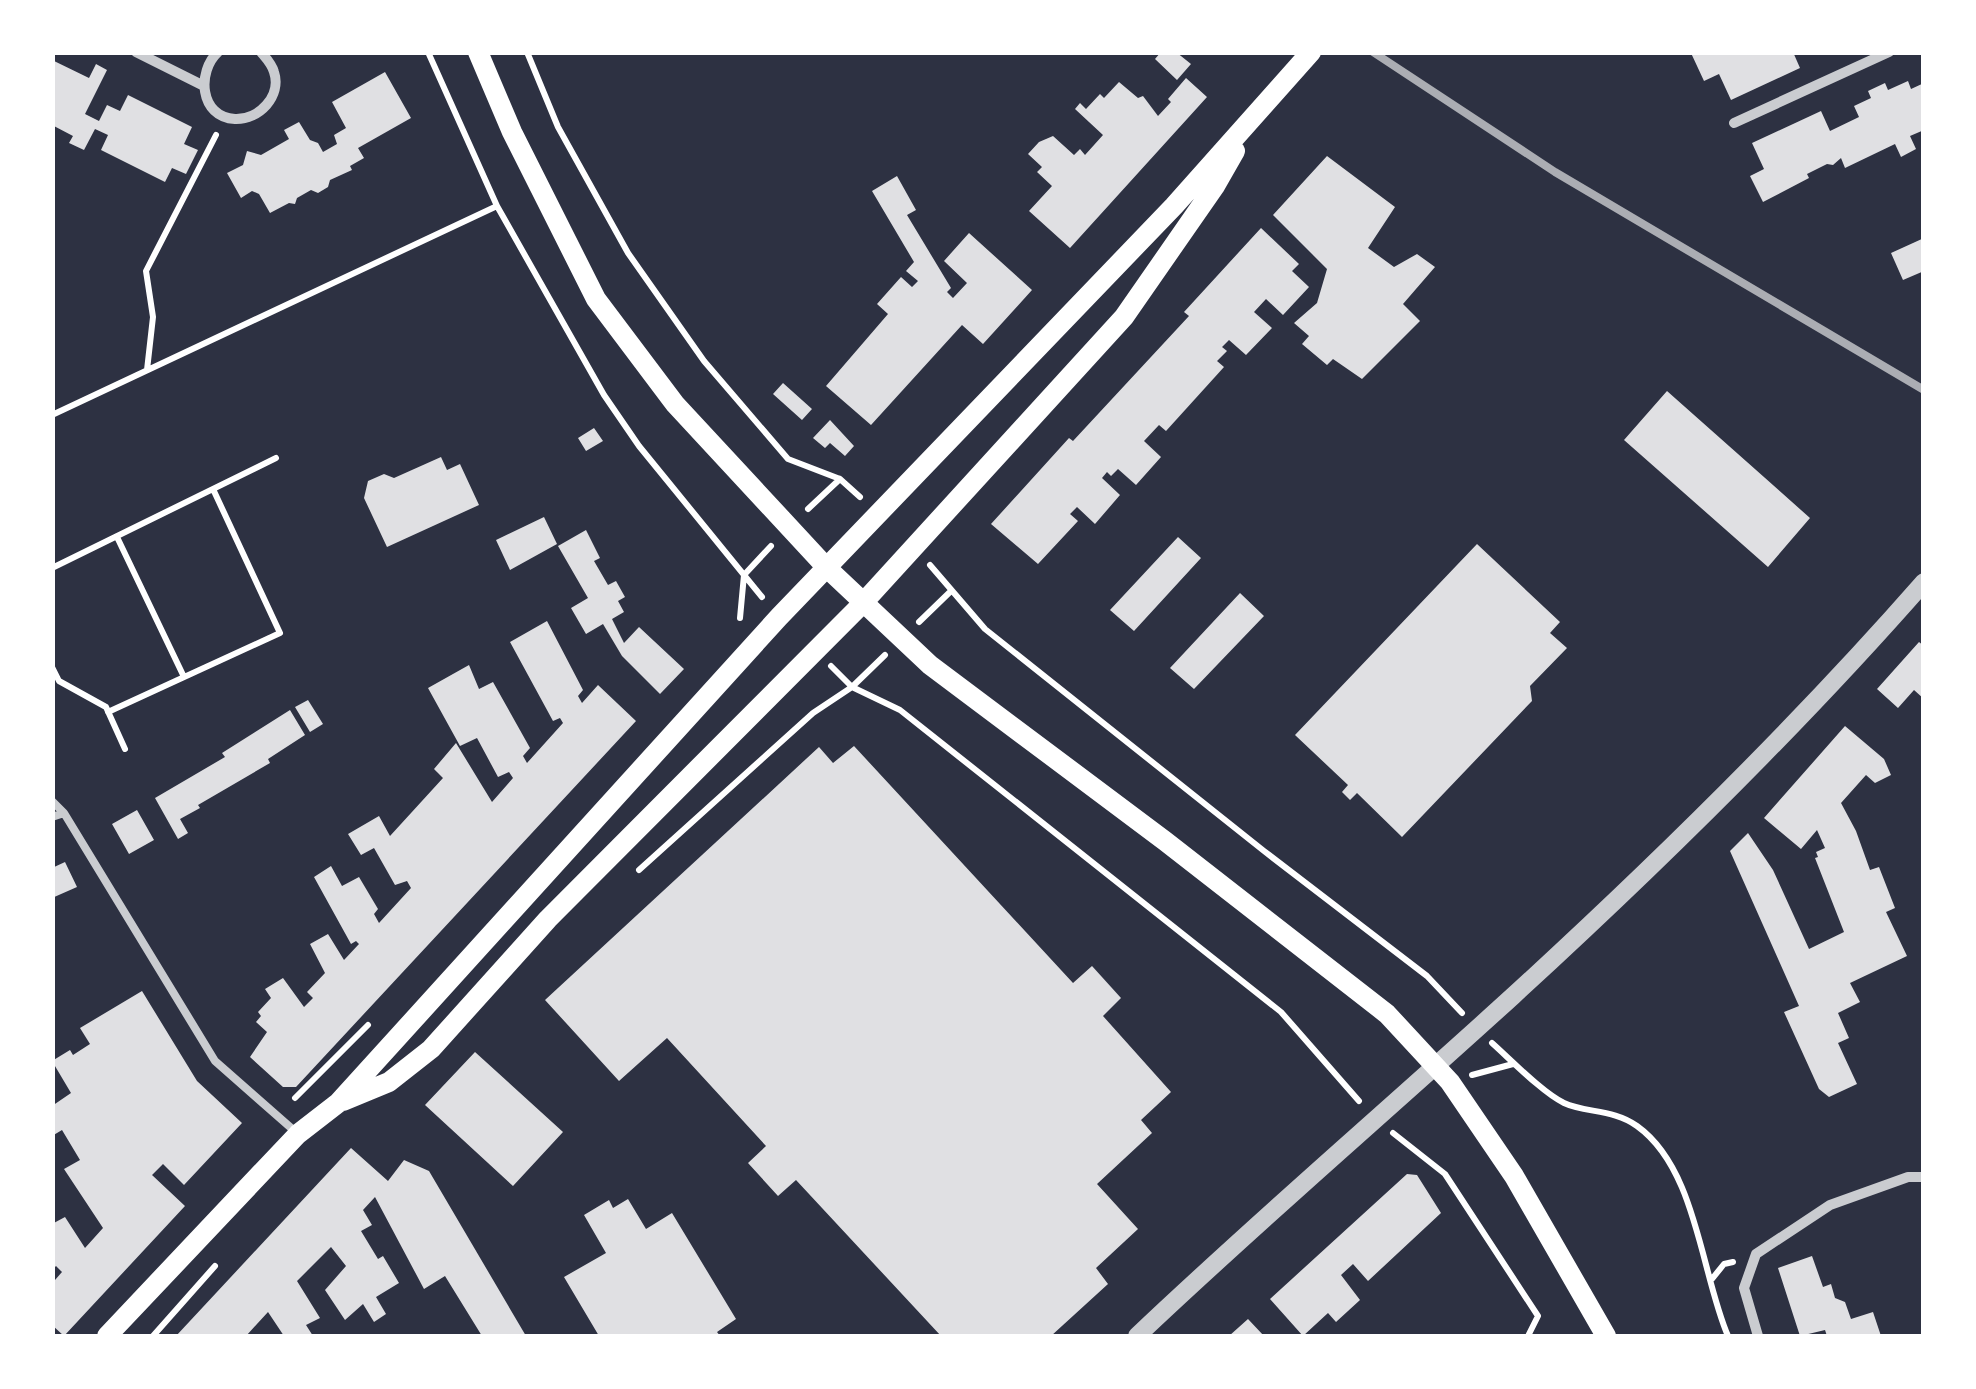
<svg xmlns="http://www.w3.org/2000/svg" width="1976" height="1389" viewBox="0 0 1976 1389" font-family="Lora,serif">
  <rect width="100%" height="100%" fill="#2d3142"/>
  <path fill="#e0e0e3" d="M1161 52H1176L1191 64 1177 80 1155 59Z
    M1793 52 1800 68 1731 100 1719 74 1704 81 1691 53Z
    M52 60 89 78 96 64 107 70 85 114 99 121 107 105 120 111 128 95 192 127 184 144 198 150 186 174 172 168 165 182 101 150 108 135 95 129 84 150 69 143 73 136 52 125Z
    M385 72 411 118 358 148 364 158 350 166 352 170 330 180 328 187 318 193 311 190 297 198 295 204 289 203 270 213 259 194 252 191 241 198 227 173 243 165 247 151 261 155 289 139 284 130 299 122 310 140 318 143 323 152 337 144 334 135 346 128 332 102Z
    M1186 78 1207 97 1070 248 1029 211 1052 186 1037 172 1042 167 1028 154 1039 142 1053 136 1074 155 1080 149 1085 155 1103 135 1075 109 1080 103 1086 109 1100 94 1104 98 1119 82 1138 98 1143 96 1158 116 1171 102 1168 99Z
    M1908 81 1911 89 1924 83V130L1910 136 1916 149 1901 157 1895 144 1845 168 1841 158 1833 165 1827 164 1807 174 1809 178 1763 202 1750 176 1764 169 1752 143 1821 111 1830 131 1859 117 1854 106 1871 98 1868 91 1885 83 1888 90Z
    M1327 156 1395 207 1368 248 1394 267 1417 254 1435 267 1403 304 1420 321 1362 379 1333 359 1327 365 1302 344 1309 336 1294 323 1317 303 1327 269 1273 215Z
    M897 176 916 210 907 215 951 288 947 292 953 298 967 283 944 261 969 233 1032 290 983 344 962 325 871 425 826 386 888 314 877 304 901 277 912 287 918 281 906 271 914 262 872 191Z
    M1261 228 1299 264 1292 271 1309 287 1283 315 1266 299 1254 312 1272 328 1246 355 1229 340 1222 347 1227 351 1217 361 1224 367 1166 431 1159 425 1144 441 1161 457 1136 485 1118 469 1111 476 1107 472 1102 478 1120 495 1095 524 1077 507 1070 514 1078 521 1038 564 991 524 1069 438 1073 441 1189 316 1184 312Z
    M1924 238V271L1903 280 1891 253Z
    M783 383 812 409 802 420 773 394Z
    M1667 391 1810 518 1768 567 1624 440Z
    M830 420 854 446 845 456 830 443 825 448 813 438Z
    M594 428 603 441 586 451 578 438Z
    M441 457 447 470 460 464 479 505 387 547 364 498 368 481 384 474 394 478Z
    M544 517 557 544 510 570 496 540Z
    M586 530 600 558 594 561 608 585 616 581 625 597 618 601 624 612 612 619 624 643 639 627 684 669 660 694 622 656 603 624 586 634 571 608 588 598 558 546Z
    M1178 537 1201 558 1134 631 1110 610Z
    M1477 544 1560 622 1550 633 1567 648 1530 686 1532 701 1402 837 1357 793 1350 800 1342 792 1348 785 1295 735Z
    M1240 593 1264 616 1194 689 1170 668Z
    M547 621 583 690 578 696 582 703 598 685 636 721 296 1087H283L250 1057 267 1032 256 1022 261 1016 258 1012 271 998 265 989 283 978 304 1007 313 998 307 992 325 973 310 944 328 934 344 960 359 944 356 941 351 944 314 877 331 866 342 886 359 877 378 909 374 914 379 923 411 888 407 881 395 885 374 848 361 855 348 834 379 816 390 836 443 778 434 769 456 743 492 802 513 778 509 772 498 777 477 738 460 746 428 688 469 665 479 689 493 682 530 748 523 756 527 763 563 723 560 718 553 721 510 642Z
    M1919 642 1924 646V699L1914 690 1898 708 1877 689Z
    M308 700 323 724 310 732 295 707Z
    M290 710 305 735 268 759 270 763 198 805 200 808 180 819 188 833 178 839 155 798 225 757 222 753Z
    M1845 726 1884 759 1891 775 1875 783 1866 775 1841 803 1856 831 1870 870 1879 867 1895 908 1886 912 1907 956 1850 983 1860 1002 1838 1013 1849 1038 1838 1043 1857 1084 1829 1097 1819 1089 1784 1012 1799 1006 1730 851 1748 833 1773 870 1809 949 1844 932 1815 858 1818 857 1816 852 1825 848 1817 830 1801 849 1764 818Z
    M854 746 1073 983 1092 966 1121 998 1103 1016 1171 1092 1141 1120 1152 1133 1097 1184 1138 1229 1096 1268 1108 1284 1051 1336H941L796 1180 778 1196 748 1163 766 1146 667 1038 619 1081 545 1000 819 747 833 763Z
    M137 810 154 840 129 854 112 824Z
    M65 862 77 887 52 898V868Z
    M142 991 197 1081 242 1123 184 1185 163 1164 152 1175 185 1206 64 1336 52 1325V1278L55 1280 62 1272 56 1266 52 1270V1224L65 1217 85 1248 103 1228 64 1169 80 1160 62 1130 52 1136V1106L71 1093 52 1061 70 1050 73 1055 90 1044 80 1028Z
    M475 1052 563 1132 513 1186 425 1105Z
    M351 1148 388 1181 404 1160 429 1171 526 1336H482L445 1276 424 1289 375 1197 363 1210 372 1225 361 1231 378 1259 383 1256 399 1283 376 1297 386 1314 374 1322 363 1304 345 1320 325 1290 346 1266 331 1247 297 1281 320 1318 306 1325 313 1336H284L268 1312 246 1336H176Z
    M1407 1174 1417 1175 1441 1213 1368 1281 1353 1264 1341 1275 1360 1300 1336 1322 1328 1313 1303 1336 1270 1299Z
    M628 1199 646 1229 672 1213 736 1319 717 1332 720 1336H599L564 1277 606 1253 584 1215 609 1200 613 1208Z
    M1812 1256 1823 1287 1831 1284 1835 1298 1845 1302 1851 1319 1873 1312 1881 1336H1827L1825 1330 1800 1336 1778 1268Z
    M1248 1319 1264 1336H1229Z"/>
  <g fill="none" stroke-linecap="round" stroke-linejoin="round">
    <path stroke="#fff" stroke-width="6" d="M428 52 497 206 604 395 639 446 762 597
      M527 52 558 127 628 253 704 361 788 459 840 479 860 497
      M147 370 153 317 146 271 216 135
      M52 415 497 206
      M808 509 840 479
      M117 537 184 677
      M930 565 985 629 1264 851 1427 976 1462 1013
      M52 568 276 458
      M740 618 744 575 771 546
      M919 622 951 591
      M831 666 852 687 900 710 1281 1012 1359 1101
      M52 667 59 681 106 707 125 749
      M108 712 280 633 213 489
      M639 870 813 713 852 687 885 655
      M1492 1043C1510 1059 1543 1093 1564 1103 1585 1113 1614 1109 1637 1126 1697 1169 1701 1274 1728 1336
      M1472 1075 1513 1064
      M295 1098 368 1025
      M1393 1133 1445 1174 1538 1316 1528 1336
      M1712 1279 1724 1264 1733 1262
      M153 1336 215 1266"/>
    <path stroke="#caccd0" stroke-width="8" d="M52 801 64 813
      M52 817 64 813 215 1061 298 1134"/>
    <path stroke="#caccd0" stroke-width="10" d="M136 52 202 85
      M218 52C197 71 199 117 235 119 259 120 282 96 274 72 272 64 266 58 261 52
      M1734 123 1889 52
      M1758 1336 1744 1288 1756 1254 1830 1205 1908 1177H1924"/>
    <path stroke="#caccd0" stroke-width="18" d="M1137 1336C1259 1220 1388 1110 1513 996 1656 865 1796 728 1924 582"/>
    <path stroke="#fff" stroke-width="20" d="M478 52 512 132 596 299 675 404 827 568 930 665 1165 841 1387 1014 1450 1082 1514 1176 1606 1336
      M343 1101 389 1082 431 1049 548 919 862 604 1124 317 1215 186 1235 151
      M107 1336 298 1134 338 1103 779 617 1174 206 1311 52"/>
    <path stroke="#abadb3" stroke-width="8" d="M1373 52 1555 172 1924 390"/>
  </g>
  <rect width="1976" height="1389" fill="none" stroke="#ffffff" stroke-width="110"/>
</svg>
